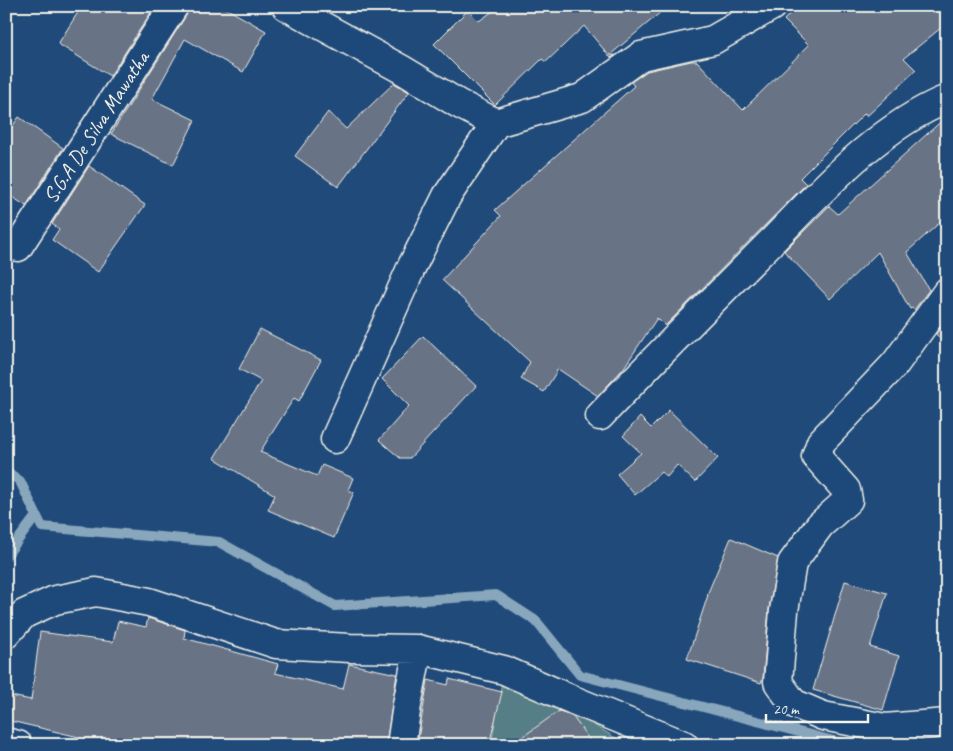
<svg xmlns="http://www.w3.org/2000/svg" width="953" height="751" viewBox="0 0 953 751" font-family="Caveat,sans-serif">
  <rect width="100%" height="100%" fill="#1f4a7a"/>
  <filter id="ink" filterUnits="userSpaceOnUse"><feTurbulence type="fractalNoise" baseFrequency=".02" numOctaves="2"/><feDisplacementMap in="SourceGraphic" scale="10" xChannelSelector="R" yChannelSelector="G"/><feConvolveMatrix kernelMatrix="1 2 1 2 8 2 1 2 1" color-interpolation-filters="sRGB"/></filter>
  <g filter="url(#ink)">
    <path fill="#557e86" stroke="#a4b8b7" d="M504 670 627 745H491Z"/>
    <g fill="none" stroke-linecap="round" stroke-linejoin="round">
      <path stroke="#89a7bc" stroke-width="10" d="M6 471 20 481 42 527 219 542 335 606 496 595 536 621 580 675 849 745
        M6 556 36 516"/>
    </g>
    <path fill="#677386" stroke="#f4f1e8" d="M82 6H155L110 76 58 44Z
      M190 6H222L266 31 243 72 185 39 152 99 195 120 173 165 111 134 187 14Z
      M500 6H668L610 55H615L611 58 584 26 546 62 542 59 495 105 434 44 468 10 479 21Z
      M797 6H947V23L904 58 916 70 867 116 865 113 800 178 806 184 665 326 657 318 623 369 598 396 558 369 544 392 521 379 530 362 442 280 501 216 495 210 634 86 631 82 647 71 691 61H697L743 110 809 45 784 20Z
      M394 83 409 92 338 187 295 156 328 112 346 129Z
      M947 116V216L907 252 929 290 914 310 912 308 910 309 878 252 830 299 784 251 829 206 838 214Z
      M19 117 63 148 26 206 6 193V135Z
      M89 166 145 205 98 272 52 240 59 229 52 224Z
      M946 320 947 321V346L936 334Z
      M260 329 321 360 299 401 294 398 260 452 317 476 322 465 353 478 348 490 354 492 334 538 268 510 275 495 214 458 261 381 239 369Z
      M423 336 476 386 410 458H400L379 440 409 406 382 379Z
      M669 410 718 458 695 482 677 465 667 477 661 472 635 495 617 474 641 453 623 436 640 417 651 428Z
      M731 538 778 558 769 609 763 678 761 683 687 659 708 595H707Z
      M845 581 887 593 870 647 899 656 883 710 813 690Z
      M148 618 185 630 184 638 278 664 275 673 343 689 349 664 397 674 386 745H77L79 737 6 720V695L31 700 40 632 113 642 118 621 146 627Z
      M449 679 502 692 489 745H417L428 680 448 685Z
      M559 711 573 717 593 745H511Z"/>
    <g fill="none" stroke-linecap="round" stroke-linejoin="round">
      <defs>
        <path id="minor" d="M286 6 401 69 459 104 496 123 582 98 641 56 713 40 772 6
          M18 247 174 6
          M947 292 895 364 821 442 816 456 846 490 848 500 820 525 792 563 784 611 778 682 793 703 823 716 885 728 947 723
          M600 416C656 357 713 300 771 242 822 190 878 127 947 99
          M335 439 412 266 447 196 496 123
          M6 634 24 614 55 600 96 592 149 602 276 644 350 648 418 649 504 670 573 700 684 745
          M6 742 18 745
          M401 745 407 705 418 649"/>
      </defs>
      <use href="#minor" stroke="#f4f1e8" stroke-width="31"/>
      <use href="#minor" stroke="#1f4a7a" stroke-width="28"/>
    </g>
  </g>
  <g text-anchor="middle" stroke-width="4.5" stroke-linejoin="round" paint-order="stroke">
    <g font-size="21" fill="#f4f1e8" stroke="#1f4a7a">
      <text transform="translate(96 127) rotate(-57)" y="7">S.G.A De Silva Mawatha</text>
    </g>
  </g>
  <rect width="953" height="751" fill="none" stroke="#1f4a7a" stroke-width="25"/>
  <rect x="12" y="12" width="928" height="726" fill="none" stroke="#f4f1e8" stroke-width="2" filter="url(#ink)"/>
  <path d="M766 714v8h102v-8" fill="none" stroke="#f4f1e8" stroke-width="2.5"/>
  <text x="773" y="714" font-size="15" fill="#f4f1e8" stroke="#1f4a7a" stroke-width="4" paint-order="stroke">20 m</text>
</svg>
